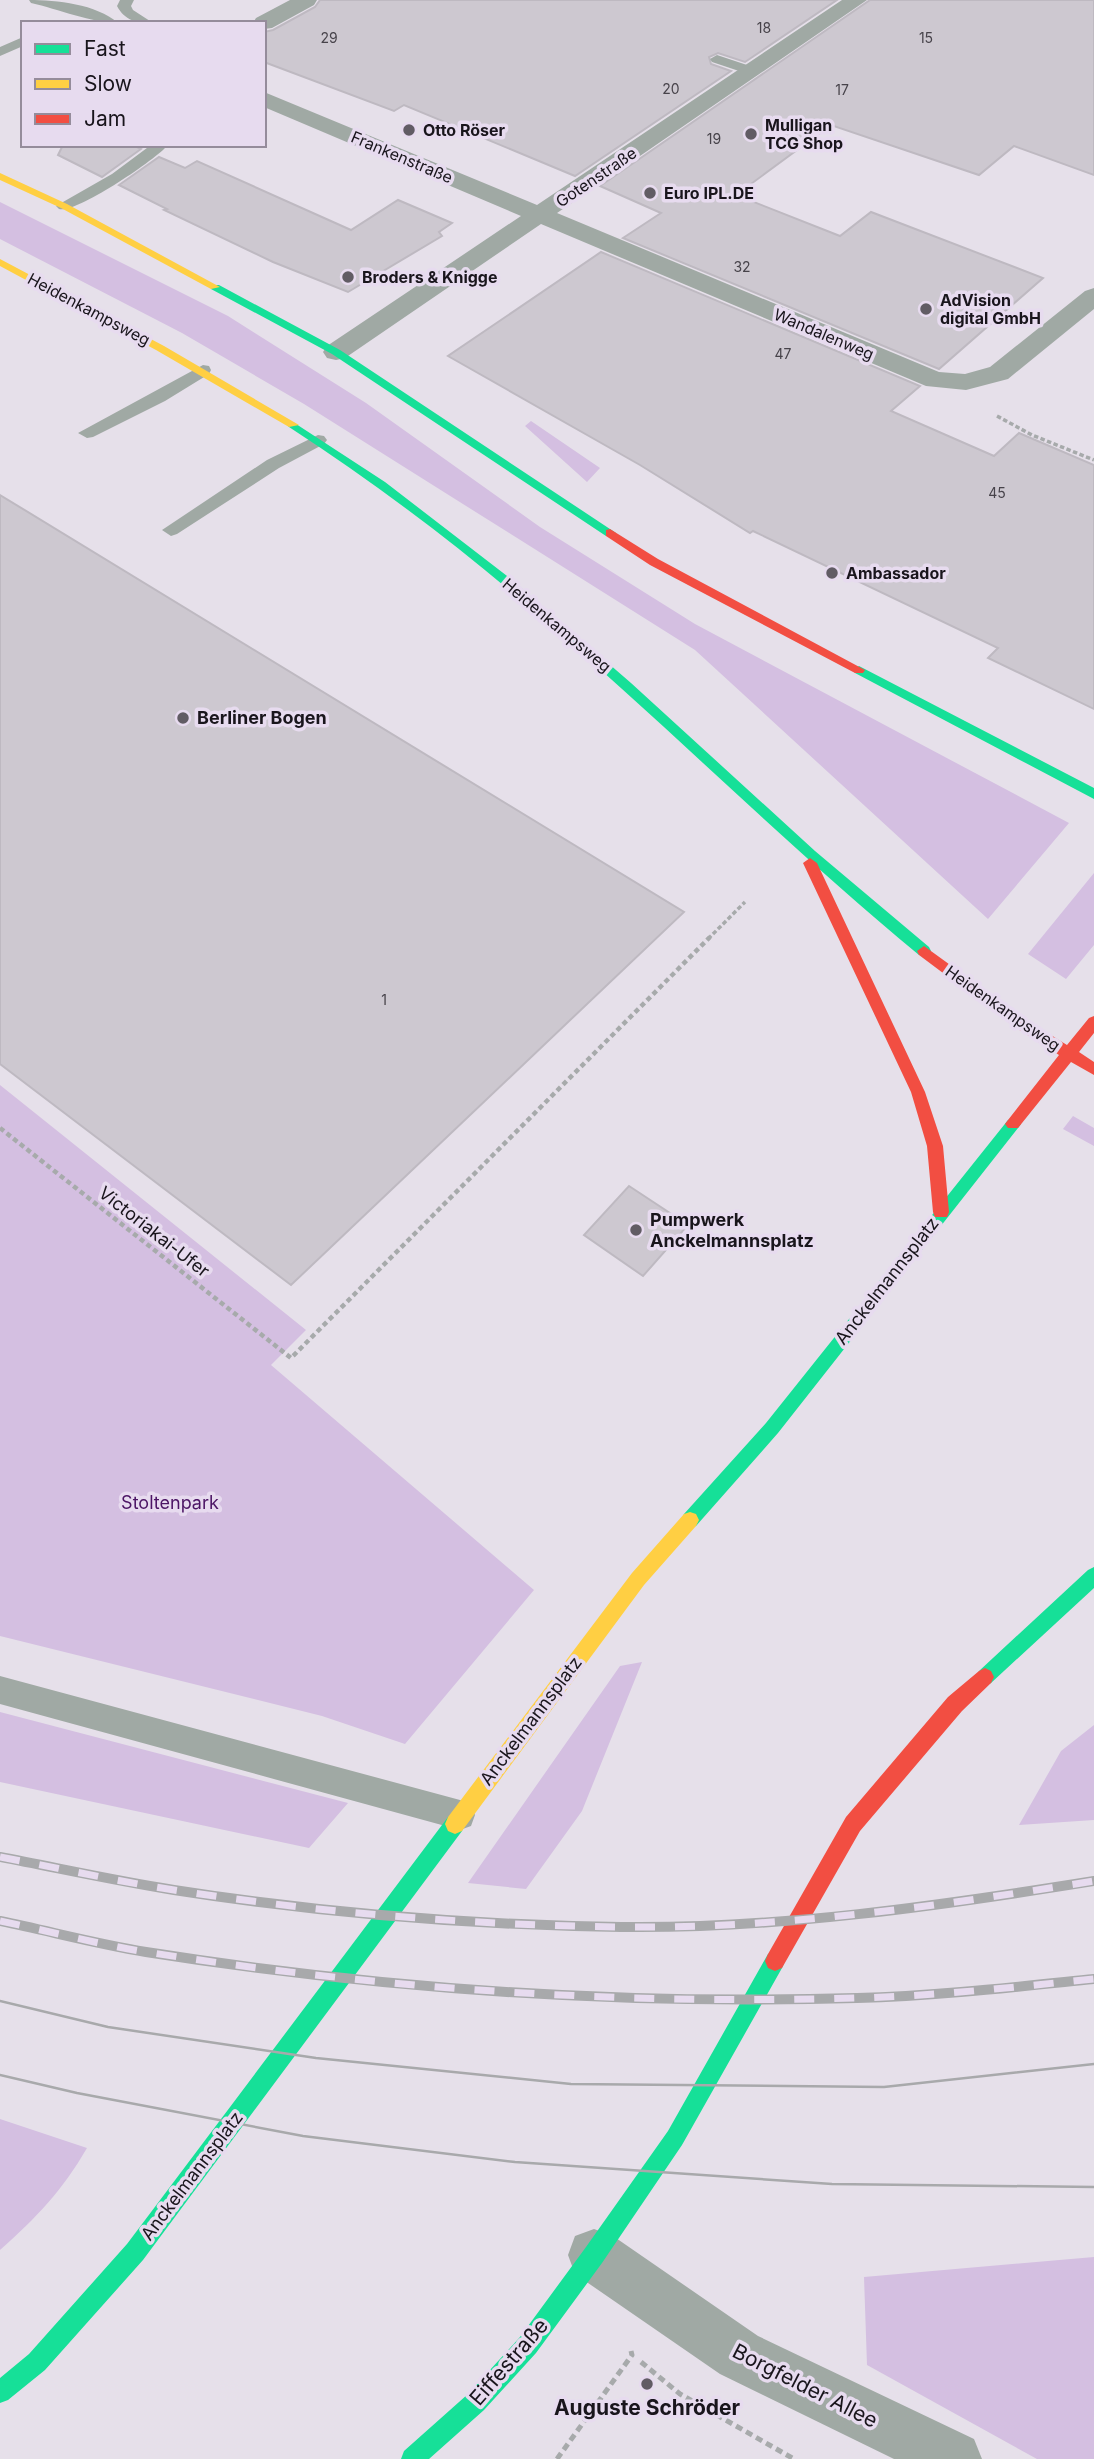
<svg xmlns="http://www.w3.org/2000/svg" width="1094" height="2459" viewBox="0 0 1094 2459" font-family="Inter,sans-serif">
  <rect width="100%" height="100%" fill="#e6e0ea"/>
  <path fill="#d4bfe1" d="M0 202 228 316 366 403 540 527 695 624 1069 823 988 919 695 650 304 404 182 333 0 239Z
    M531 421 600 468 587 482 525 426Z
    M1094 873V945L1066 979 1028 954Z
    M0 1085 306 1330 271 1365 534 1590 405 1744 322 1716 0 1636Z
    M1073 1116 1094 1128V1146L1063 1129Z
    M642 1662 582 1811 526 1889 468 1883 620 1666Z
    M0 1712 348 1803 309 1848 0 1782Z
    M1094 1725V1820L1019 1825 1061 1751Z
    M0 2119 87 2148C62 2191 37 2217 0 2250Z
    M1094 2257V2459H1037L867 2365 864 2277Z"/>
  <path fill="#cdc8d0" stroke="#beb9c1" stroke-width="2" d="M320 0H837L745 62 718 53 709 57 711 64 731 71 575 176 404 105 394 111 264 62V32L273 30 315 7Z
    M870 0H1094V175L1014 146 979 175 831 125 736 195 840 236 871 212 1043 278 939 369 623 238 661 213 600 186Z
    M63 145H133L141 149 102 177 58 155Z
    M159 157 185 168 197 161 351 230 398 200 452 223 439 232 442 236 348 292 273 262 164 210 167 209 119 185Z
    M601 252 920 386 891 411 994 456 1019 433 1094 465V709L988 658 998 648 753 531 750 533 640 465 448 356Z
    M0 495 684 912 291 1285 0 1064Z
    M629 1186 688 1225 643 1276 584 1235Z"/>
  <g fill="none" stroke-linecap="round" stroke-linejoin="round">
    <path stroke="#a7aaab" stroke-width="3.5" stroke-dasharray="4.5 2.5" stroke-linecap="butt" d="M997 416 1032 435 1094 460
      M708 939 745 902"/>
    <path stroke="#a7aaab" stroke-width="4.5" stroke-dasharray="5 3.5" stroke-linecap="butt" d="M0 1128 291 1358 710 937"/>
    <path stroke="#a7aaab" stroke-width="5" stroke-dasharray="7 4.5" stroke-linecap="butt" d="M641 2362 680 2394 794 2459
      M557 2459 632 2355 631 2351"/>
    <path fill="#a0a9a4" fill-rule="evenodd" d="M29 0C57 0 96 4 118 23 92 23 58 9 31 3Z
      M120 0H134L131 6 133 10 153 23C137 23 125 21 117 6Z
      M23 37V46L0 56V47Z
      M717 55 756 68 758 71 751 75 712 62 710 59Z
      M151 145H168C155 160 76 214 59 209L56 206 112 174Z
      M203 365 209 366 211 370 209 374 165 401 93 437 87 438 78 433Z
      M318 435 324 436 327 440 324 444 279 468 177 534 171 536 162 530 267 460Z
      M0 1676 460 1800 471 1804 475 1815 471 1826 460 1830 0 1704Z"/>
    <path fill="#a0a9a4" fill-rule="evenodd" d="M290 0H317L314 5 272 28 264 29V23H253L256 18Z
      M842 0H867L557 213 939 372 965 374 990 367 1085 291 1094 288V309L1008 379 966 390 926 386 541 224 345 358 336 360 327 358 323 352 327 346 521 216 264 107V92L537 205Z
      M594 2229 613 2236 758 2336 974 2439 982 2459H894L720 2374 575 2274 568 2255 575 2236Z"/>
    <path fill="#16e098" fill-rule="evenodd" d="M211 285H219L340 350 616 533 614 536H606L332 354 211 289Z
      M293 422 385 482 511 579 631 683 815 851 929 947 931 951 929 955H919C789 848 671 729 543 619 463 549 378 485 289 427L287 425Z
      M859 666 1094 788V799L855 673 853 670Z
      M1013 1118 1018 1120 1021 1124 1018 1128 778 1433 696 1526 690 1528 684 1526 681 1520 684 1514 766 1423 1008 1120Z
      M1094 1567V1588L991 1683 985 1686 979 1683 976 1677 979 1671 1088 1570Z
      M455 1814 462 1817 465 1824 462 1831 143 2260 45 2370 8 2400 0 2403V2378L29 2354 127 2244 448 1817Z
      M775 1951 782 1954 785 1961 782 1968 682 2145 602 2263 536 2353 484 2410 429 2459H401L404 2451 468 2394 520 2337 586 2247 668 2131 768 1954Z"/>
    <path fill="#ffcf43" fill-rule="evenodd" d="M0 173 67 204 220 287 211 289 61 208 0 180Z
      M0 259 164 346 299 425 289 427 156 350 0 266Z
      M690 1512 696 1514 699 1520 696 1526 644 1585 462 1831 455 1834 448 1831 445 1824 448 1817 632 1573 684 1514Z"/>
    <path fill="#f24e42" fill-rule="evenodd" d="M610 529 658 559 865 670 863 673H855L650 565 606 536V530Z
      M810 858 817 863 925 1092 943 1146 949 1212 947 1217H935L933 1212 927 1146 911 1092 803 863Z
      M924 946 1025 1019 1067 1045 1089 1018 1094 1016V1033L1079 1052 1094 1062V1075L1071 1062 1018 1128H1008L1005 1124 1008 1120 1059 1055 1015 1027 919 955 917 951Z
      M985 1668 991 1671 994 1677 991 1683 962 1711 860 1831 782 1968 775 1971 768 1968 765 1961 768 1954 846 1817 948 1697 979 1671Z"/>
    <path stroke="#a8a9ab" stroke-width="2.5" d="M0 2001 108 2027 316 2058 571 2084 884 2087 1094 2064
      M0 2075 77 2093 303 2136 515 2162 832 2184 1094 2187"/>
    <defs>
      <path id="rail" d="M0 1857C58 1868 116 1881 174 1890 321 1913 472 1925 621 1927 779 1929 938 1906 1094 1881
        M0 1921C49 1931 97 1944 146 1952 381 1989 619 2005 857 1998 936 1996 1015 1987 1094 1979"/>
    </defs>
    <use href="#rail" stroke="#a8a9ab" stroke-width="10"/>
    <use href="#rail" stroke="#e7dbef" stroke-width="7" stroke-dasharray="20" stroke-linecap="butt"/>
  </g>
  <g fill="#615c64" stroke="#e7dbef" stroke-width="2.5">
    <circle cx="409" cy="130" r="7"/>
    <circle cx="751" cy="134" r="7"/>
    <circle cx="650" cy="193" r="7"/>
    <circle cx="348" cy="277" r="7"/>
    <circle cx="926" cy="309" r="7"/>
    <circle cx="832" cy="573" r="7"/>
    <circle cx="183" cy="718" r="7"/>
    <circle cx="636" cy="1230" r="7"/>
    <circle cx="647" cy="2384" r="7"/>
  </g>
  <g text-anchor="middle" stroke-width="7" stroke-linejoin="round" paint-order="stroke">
    <g font-size="14" fill="#47434a">
      <text x="764" y="33">18</text>
      <text x="329" y="43">29</text>
      <text x="926" y="43">15</text>
      <text x="671" y="94">20</text>
      <text x="842" y="95">17</text>
      <text x="714" y="144">19</text>
      <text x="742" y="272">32</text>
      <text x="783" y="359">47</text>
      <text x="997" y="498">45</text>
      <text x="384" y="1005">1</text>
    </g>
    <g font-size="16" font-weight="bold" fill="#19151c" stroke="#e7dbef" text-anchor="start">
      <text x="765" y="131">Mulligan<tspan x="765" dy="18">TCG Shop</tspan></text>
      <text x="423" y="136">Otto Röser</text>
      <text x="664" y="199">Euro IPL.DE</text>
      <text x="362" y="283">Broders &amp; Knigge</text>
      <text x="940" y="306">AdVision<tspan x="940" dy="18">digital GmbH</tspan></text>
      <text x="846" y="579">Ambassador</text>
    </g>
    <g font-size="16" fill="#19151c" stroke="#e7dbef">
      <text transform="translate(402 157) rotate(23)" y="6">Frankenstraße</text>
      <text transform="translate(596 177) rotate(-34)" y="6">Gotenstraße</text>
      <text transform="translate(89 309) rotate(28)" y="6">Heidenkampsweg</text>
      <text transform="translate(824 334) rotate(23)" y="6">Wandalenweg</text>
      <text transform="translate(557 625) rotate(40)" y="6">Heidenkampsweg</text>
      <text transform="translate(1003 1008) rotate(35)" y="6">Heidenkampsweg</text>
    </g>
    <g font-size="18" font-weight="bold" fill="#19151c" stroke="#e7dbef" text-anchor="start">
      <text x="197" y="724">Berliner Bogen</text>
      <text x="650" y="1226">Pumpwerk<tspan x="650" dy="21">Anckelmannsplatz</tspan></text>
    </g>
    <g font-size="18" fill="#19151c" stroke="#e7dbef">
      <text transform="translate(154 1232) rotate(38)" y="6">Victoriakai-Ufer</text>
      <text transform="translate(887 1281) rotate(-52)" y="6">Anckelmannsplatz</text>
      <text transform="translate(531 1721) rotate(-53)" y="6">Anckelmannsplatz</text>
      <text transform="translate(192 2176) rotate(-53)" y="6">Anckelmannsplatz</text>
    </g>
    <g font-size="18" fill="#4c1565" stroke="#e7dbef">
      <text x="170" y="1509">Stoltenpark</text>
    </g>
    <g font-size="21" fill="#19151c" stroke="#e7dbef">
      <text transform="translate(509 2362) rotate(-49)" y="7">Eiffestraße</text>
      <text transform="translate(805 2386) rotate(27)" y="7">Borgfelder Allee</text>
    </g>
    <g font-size="21" font-weight="bold" fill="#19151c" stroke="#e7dbef">
      <text x="647" y="2415">Auguste Schröder</text>
    </g>
  </g>
  <rect x="21" y="21" width="245" height="126" fill="#e7dbef" stroke="#958c9b" stroke-width="2"/>
  <rect x="35" y="44" width="35" height="10" fill="#16e098" stroke="#958c9b" stroke-width="2"/>
  <text x="84" y="56" font-size="21" fill="#19151c">Fast</text>
  <rect x="35" y="79" width="35" height="10" fill="#ffcf43" stroke="#958c9b" stroke-width="2"/>
  <text x="84" y="91" font-size="21" fill="#19151c">Slow</text>
  <rect x="35" y="114" width="35" height="10" fill="#f24e42" stroke="#958c9b" stroke-width="2"/>
  <text x="84" y="126" font-size="21" fill="#19151c">Jam</text>
</svg>
